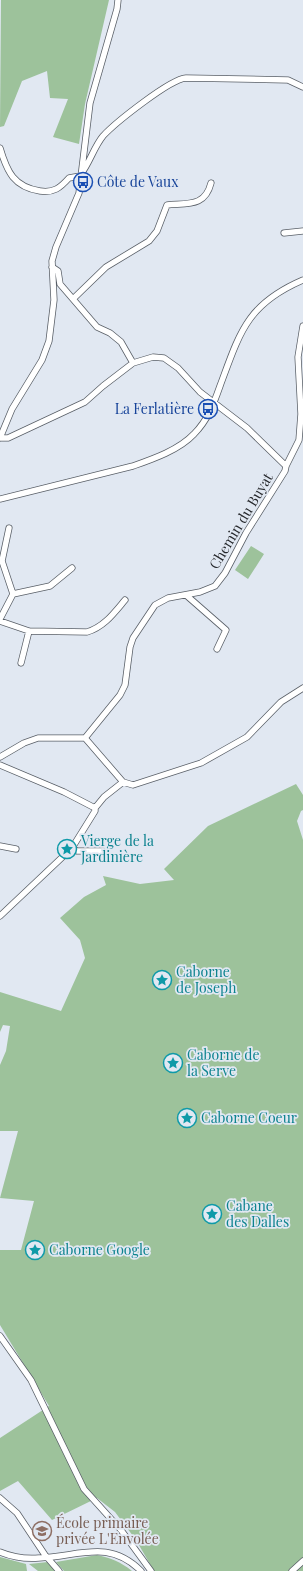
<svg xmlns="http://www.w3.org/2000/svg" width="303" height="1571" viewBox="0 0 303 1571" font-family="'Playfair Display',serif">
  <rect width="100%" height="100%" fill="#e1e8f2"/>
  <path fill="#9dc29b" d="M1 0H109L85 104 79 144 53 137 68 99 50 98 47 71 22 81 4 126 0 127Z
    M251 546 264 554 248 579 235 570Z
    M296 784 303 795V810L301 811 297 821 303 840V1571H154L136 1540 115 1512 97 1498 52 1520 18 1481 0 1491V1438L49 1406 0 1325V1250H21L34 1201 0 1198 18 1131H0V1065L6 1051 10 1026 3 1025 0 1032V992L61 1011 85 958 80 940 60 918 84 897 106 885 103 876 140 884 174 880 164 869 208 826Z
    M97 1555C111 1558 121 1562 132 1571H64L56 1562Z
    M0 1557 26 1564 27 1571H0Z
    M48 1562 56 1571H38L29 1564Z"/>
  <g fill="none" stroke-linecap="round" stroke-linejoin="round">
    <defs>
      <path id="minor" d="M0 148C7 172 14 187 40 191 54 193 60 188 69 178L80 176
        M81 174C90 162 94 147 103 136 115 123 170 79 186 78L288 80 303 87
        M284 233 303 231
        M52 267 58 271 60 284 97 327 110 333 121 342 133 363
        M74 298 106 267 149 241 157 231 167 205C188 203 205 207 211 183
        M0 438 12 409 42 360 49 341 54 300 52 261 56 247 79 193 90 103 117 9 118 0
        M0 438H8L85 402 103 386 133 363 153 357 164 358 178 368 200 392 247 428 286 466
        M0 499 133 466C153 459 179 450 194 434 208 420 214 403 220 386 240 332 247 304 303 280
        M9 528 2 561 13 594
        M186 595 226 630 217 649
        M0 619 13 594 50 586 72 568
        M0 621 29 631 87 632C104 627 114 613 125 600
        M21 663 29 631
        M85 738 120 695 125 685 130 647 133 638 155 605 168 598 200 592 215 586 225 573 246 533 285 471 286 466 299 440 301 414 298 357 303 326
        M0 757 24 743 38 738H85L123 782
        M0 765 64 792 95 808
        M123 782 133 785 201 763 247 737 281 702 303 688
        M0 846 16 849
        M72 848 77 851H103
        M0 916 72 848 95 811V808L104 797 123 782
        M0 1336 31 1380 84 1489 121 1530 151 1571
        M0 1498 17 1513 45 1555 59 1571
        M0 1552C12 1557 26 1559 39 1558 78 1557 108 1538 141 1571
        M292 1571 303 1561"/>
    </defs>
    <use href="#minor" stroke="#595f67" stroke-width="7"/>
    <use href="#minor" stroke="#fff" stroke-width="5.5"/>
  </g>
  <defs>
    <symbol id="bus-ring" viewBox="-11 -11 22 22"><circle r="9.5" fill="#e1e8f2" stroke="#1a4fb4" stroke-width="1.5"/><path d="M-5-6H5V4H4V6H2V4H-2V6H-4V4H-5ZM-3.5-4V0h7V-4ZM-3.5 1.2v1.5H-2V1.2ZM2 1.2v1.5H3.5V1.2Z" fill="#1a4fb4"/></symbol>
    <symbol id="sight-ring" viewBox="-11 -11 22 22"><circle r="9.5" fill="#e1e8f2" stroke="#0f9aa8" stroke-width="1.5"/><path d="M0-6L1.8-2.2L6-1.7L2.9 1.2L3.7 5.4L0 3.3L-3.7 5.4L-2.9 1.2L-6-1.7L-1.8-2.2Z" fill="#0f9aa8"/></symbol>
    <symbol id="school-ring" viewBox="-11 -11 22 22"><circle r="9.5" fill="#e1e8f2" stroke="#8d6e63" stroke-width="1.5"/><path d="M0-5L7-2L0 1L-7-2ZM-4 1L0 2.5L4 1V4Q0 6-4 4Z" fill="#8d6e63"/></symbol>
  </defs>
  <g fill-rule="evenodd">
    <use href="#bus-ring" x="72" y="171" width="22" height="22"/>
    <use href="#bus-ring" x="197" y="398" width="22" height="22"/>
    <use href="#sight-ring" x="56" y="838" width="22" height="22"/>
    <use href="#sight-ring" x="151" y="969" width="22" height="22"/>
    <use href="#sight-ring" x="162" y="1052" width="22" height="22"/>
    <use href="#sight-ring" x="176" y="1107" width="22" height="22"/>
    <use href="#sight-ring" x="201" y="1203" width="22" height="22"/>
    <use href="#sight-ring" x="24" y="1239" width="22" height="22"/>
    <use href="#school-ring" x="31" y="1520" width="22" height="22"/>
  </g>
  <g text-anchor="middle" stroke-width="3.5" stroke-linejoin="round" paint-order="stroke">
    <g font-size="14" fill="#164399" stroke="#e1e8f2" text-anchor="start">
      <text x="97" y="187">Côte de Vaux</text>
      <text x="194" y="414" text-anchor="end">La Ferlatière</text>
    </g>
    <g font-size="14" fill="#26282c" stroke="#e1e8f2">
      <text transform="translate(241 521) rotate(-59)" y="5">Chemin du Buyat</text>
    </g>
    <g font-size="14" fill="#0d838f" stroke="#e1e8f2" text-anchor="start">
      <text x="81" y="846">Vierge de la<tspan x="81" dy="16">Jardinière</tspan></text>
      <text x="176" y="977">Caborne<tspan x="176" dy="16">de Joseph</tspan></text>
      <text x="187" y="1060">Caborne de<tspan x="187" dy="16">la Serve</tspan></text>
      <text x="201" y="1123">Caborne Coeur</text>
      <text x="226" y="1211">Cabane<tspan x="226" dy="16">des Dalles</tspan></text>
      <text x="49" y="1255">Caborne Google</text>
    </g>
    <g font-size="14" fill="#785e54" stroke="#e1e8f2" text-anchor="start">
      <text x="56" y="1528">École primaire<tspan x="56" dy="16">privée L'Envolée</tspan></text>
    </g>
  </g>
</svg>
